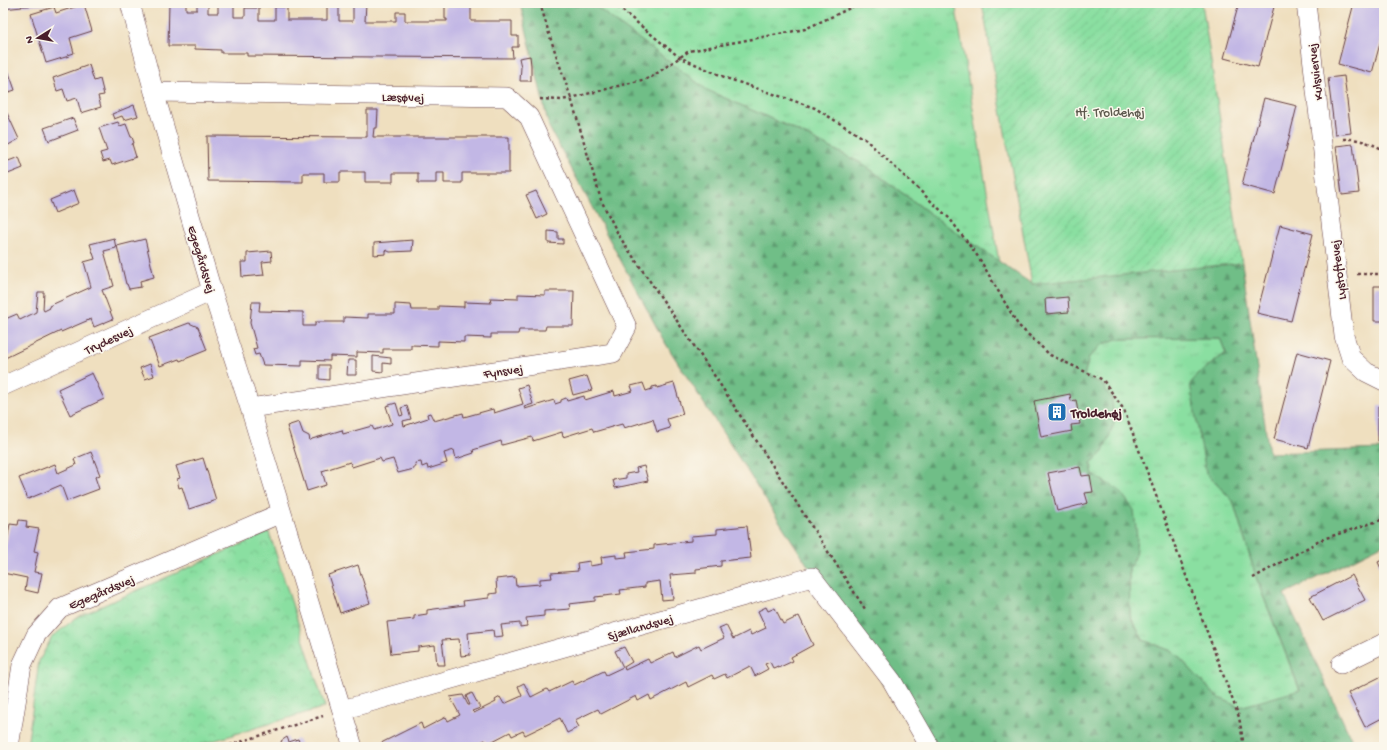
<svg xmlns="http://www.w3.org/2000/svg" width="1387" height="750" viewBox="0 0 1387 750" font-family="'Gochi Hand',sans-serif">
  <defs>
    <pattern id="grass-tufts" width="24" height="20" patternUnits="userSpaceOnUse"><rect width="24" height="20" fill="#8adfa1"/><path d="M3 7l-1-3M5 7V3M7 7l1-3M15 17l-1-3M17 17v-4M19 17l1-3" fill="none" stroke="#79bf8b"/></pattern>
    <pattern id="forest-firs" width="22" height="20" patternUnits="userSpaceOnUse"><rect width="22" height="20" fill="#6fbe87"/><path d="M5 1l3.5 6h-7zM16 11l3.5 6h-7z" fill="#5d9a6f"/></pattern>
    <pattern id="park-crowns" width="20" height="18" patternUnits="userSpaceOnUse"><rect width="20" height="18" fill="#8adfa1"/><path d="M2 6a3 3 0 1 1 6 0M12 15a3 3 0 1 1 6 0" fill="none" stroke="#79bf8b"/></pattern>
    <pattern id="garden-furrows" width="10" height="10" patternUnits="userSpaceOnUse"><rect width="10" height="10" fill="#8adfa1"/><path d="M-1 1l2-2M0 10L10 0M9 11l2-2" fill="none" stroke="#79bf8b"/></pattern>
  </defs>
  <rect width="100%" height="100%" fill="#fbf7ec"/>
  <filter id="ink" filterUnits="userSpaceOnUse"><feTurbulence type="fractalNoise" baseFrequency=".025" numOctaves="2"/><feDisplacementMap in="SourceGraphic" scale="8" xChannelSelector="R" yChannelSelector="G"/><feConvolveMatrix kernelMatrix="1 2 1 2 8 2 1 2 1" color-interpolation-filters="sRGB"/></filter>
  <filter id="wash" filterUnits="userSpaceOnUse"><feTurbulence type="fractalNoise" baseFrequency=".012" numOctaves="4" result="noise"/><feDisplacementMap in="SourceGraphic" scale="16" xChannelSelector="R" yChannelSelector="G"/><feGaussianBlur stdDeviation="0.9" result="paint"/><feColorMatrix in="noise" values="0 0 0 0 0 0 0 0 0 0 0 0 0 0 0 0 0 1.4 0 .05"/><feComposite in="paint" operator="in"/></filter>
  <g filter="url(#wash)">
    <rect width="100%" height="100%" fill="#efdfbf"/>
    <path fill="url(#grass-tufts)" stroke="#6a7f66" d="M591 3H955L999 262 943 223 863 164 785 125 707 90Z
      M1220 338 1226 353 1198 374 1206 473 1233 501 1257 580 1300 691 1240 707 1217 697 1174 652 1143 640 1130 616 1129 569 1135 557 1118 490 1093 475 1091 463 1103 452 1084 376 1089 357 1102 345 1116 339Z"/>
    <path fill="url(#forest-firs)" stroke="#5c6e59" fill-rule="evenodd" d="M520 3H591L707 90 785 125 863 164 943 223 1032 284 1242 263 1269 453 1384 449V544L1284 594 1355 747H924L664 341 549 127ZM1220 338 1226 353 1198 374 1190 384 1206 473 1233 501 1257 580 1300 690 1240 707 1217 697 1174 652 1143 640 1130 616 1129 569 1135 557 1137 538 1134 510 1119 490 1093 475 1091 463 1103 452 1114 424 1112 399 1102 384 1084 376 1089 357 1102 345 1116 339Z"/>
    <path fill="url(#park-crowns)" stroke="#6a7f66" d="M269 532 325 707 193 747H27L39 661 52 637 77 617Z"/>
    <path fill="url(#garden-furrows)" stroke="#6a7f66" d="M982 3H1202L1242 263 1032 284Z"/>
    <g id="blocks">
      <path fill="#c2b7e5" d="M3 3H21L22 7 3 9Z
        M22 3H46V5L23 6Z
        M169 3H186V10H197V3H208V13H218V3H223V5L234 6V17H245V8H259V20H275V7H287V20H327V5H330V3H338L337 5H339V21H353V3H366L365 21H396V12H405V21H447V19H445V3H471V21H512V36H518V47H512L513 58 247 56V53H221V50L195 49V46H168Z
        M1239 3H1275L1258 67 1224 58Z
        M1354 3H1384V29L1372 73 1338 64Z
        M84 4 92 31 70 38 74 53 68 55 69 56 46 63 31 14 54 7 56 13Z
        M3 56 15 90 3 94Z
        M530 56 531 65V81H520L521 67 519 58Z
        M89 65 94 81 100 79 104 95 98 96 101 107 81 113 77 98 67 101 63 89 57 91 53 78Z
        M1344 76 1351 133 1335 135 1328 78Z
        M1264 98 1297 106 1275 194 1242 185Z
        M134 105 138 116 124 120 122 116 114 119 112 114Z
        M367 110H378L377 128H374L373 137H509V173H462V183H444V173H436V183H418V173H393V182H365V172H340V182H324V173H303V182L208 181 207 136 367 137Z
        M7 113 19 139 3 148V115Z
        M73 118 78 130 49 141 44 128Z
        M118 122 120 126 126 124 131 137H132L134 143 132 144 136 157 112 165 110 160 103 162 100 153 107 151 99 128Z
        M1353 144 1359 193 1342 195 1336 146Z
        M19 157 23 168 3 176V163Z
        M74 190 79 203 55 213 50 200Z
        M536 191 547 214 537 219 526 195Z
        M1280 225 1313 234 1291 321 1257 313Z
        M548 231 558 232V239H563V244L548 243Z
        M114 238 116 248 104 251 114 286 102 290 113 319 94 327 91 319 61 332V331L3 359V328L4 327 3 320 17 314 20 320 36 312 38 292H44L43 309 44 311 50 308 49 306 91 287 84 262 95 259 90 244Z
        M145 239 154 277 140 281 141 287 129 289 127 284H126L117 246Z
        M413 240 412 251 390 252 386 250V254L374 255V243Z
        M271 251 272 261 262 262 264 275 242 277 241 262H247V253Z
        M1374 286H1384V321H1374Z
        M545 291H574L573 326H546L545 330H519L518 334H491V338L464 337V342L438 341V346L411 345V349H383V353L357 352V357L330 356V361L302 360V366L263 365 259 354 255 355 253 349 257 348 250 323 252 302H260L259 311 303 312V326H315V322H344V317L368 318V314H395V304L411 305 412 310H438V306L464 307V302L491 303 490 298 518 299V294L545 295Z
        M1068 297 1069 312 1046 314 1045 299Z
        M189 323 198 327 207 350 180 361 179 359 160 366 149 338Z
        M1297 352 1330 361 1308 448 1274 439Z
        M373 356 391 358V364L383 363V372L373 371Z
        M348 360H356V375H347Z
        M150 364 154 376 145 379 140 368Z
        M319 365H329V380L319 379Z
        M92 373 104 399 70 415 58 389Z
        M587 376 592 390 573 395 569 381Z
        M643 383 646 391 652 389V387L657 386V388L674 383 683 414 667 419 670 428 657 432 653 419 624 428 622 424 594 432 592 428 563 437 562 432 533 441 532 437 502 445 501 441 473 450 474 453 456 459 454 450 444 453 447 463 428 469 427 465 422 467 421 462 415 463 416 467H414V469L398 473 393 459 382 462 380 458 352 467 350 462 322 471 326 485 307 491 287 426 299 422 303 433 309 436 310 441 312 439 342 430 343 434 372 426 374 430 392 424 386 406 396 403 400 416 403 415 401 408 407 406 411 419 403 421 404 426 428 418 427 414 430 413 434 421 463 413 464 417 493 409 494 413 523 404 518 388 527 385 533 404 524 407 525 409 554 400 555 404 561 402V400L566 398 567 401 584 396 585 400 614 391 615 396 633 391 631 386Z
        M1070 394 1071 401 1076 400 1080 424 1071 425 1072 431 1041 437 1034 401Z
        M1378 406H1384V441H1378Z
        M91 452 100 475 95 477 99 489 67 501 61 485 28 499 19 478 55 464 58 473 76 465 74 459Z
        M203 458 216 500 189 509 182 487 179 488 177 479 180 478 176 466Z
        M644 466 648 481 615 488 613 480 626 478V474L637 472 636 468Z
        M1080 467 1082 476 1090 475 1093 492 1085 493 1088 503 1057 511 1048 473Z
        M19 520 27 521 26 527 39 529 34 551 38 552 34 572 42 573 38 593 25 590 27 578 3 573V544L6 545 10 524 18 525Z
        M747 526 751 558 721 561V566L696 569V573L670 575 673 599 662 600 660 581 645 583V587L620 590 621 594 595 597V601L569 604 570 609 544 611V616L526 618 527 626 520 627V623L501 625 503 636 494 637 493 630 468 633 470 655 461 656 459 639 442 640 445 665H437L435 645 418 647V651L391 654 387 622 414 619V616L427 614V610L464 605 463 601 489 598V594L497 593 496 579 515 577 516 586 540 584V579L552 578 551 573 578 571 577 563 590 561V566L602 564 601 557 616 555V558L627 557 626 552 654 549V545L691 541V536L717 534V529Z
        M1384 559V575L1378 562Z
        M358 565 370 603 340 613 328 575Z
        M1352 575 1365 600 1323 621 1310 597Z
        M766 607 768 611 775 608 783 624 799 616 813 645 791 657 793 661 778 668V666L773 668 770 662 765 664 768 669 755 676 750 666 727 678 725 674 714 679 712 675 688 687 686 682 651 700 649 695 638 701 636 696 601 714 598 709 575 720 579 727 567 733 560 718 525 735 523 731 512 736 510 732 487 744 485 740 470 747H383L381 743 421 723 423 729 446 717 448 721 460 715 450 697 463 695 468 705H470L466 696 472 693 480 708 472 711 474 713 496 702 495 700 500 697 504 704 522 696 518 686 524 683 531 697 547 689 549 692 572 681 574 685 604 671 606 675 623 667 615 651 624 647 632 662 624 667 625 670 648 659 650 663 673 652 675 657 699 645 701 649 724 638 719 628 726 625 733 639 749 631 751 635 766 628 758 611Z
        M1384 675V717L1365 727 1348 693Z
        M287 737 289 742 298 739 301 747H278L277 745 282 744 281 741Z"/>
    </g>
  </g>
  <g filter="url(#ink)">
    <use href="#blocks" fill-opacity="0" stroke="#633c41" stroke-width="1"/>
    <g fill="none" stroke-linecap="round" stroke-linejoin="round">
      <defs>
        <path id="minor" d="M130 3 154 92 212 291 250 408 353 747
          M1306 3 1344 336 1351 358 1366 372 1384 381
          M154 92 507 97 529 117 627 327 613 353 250 408
          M3 386 212 291
          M1341 664 1384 643
          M342 710 812 577 892 681 930 747
          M9 747 22 665 36 635 60 608 281 513"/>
      </defs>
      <use href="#minor" stroke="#633c41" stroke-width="20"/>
      <path stroke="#633c41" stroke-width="2.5" stroke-dasharray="3 3" stroke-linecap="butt" d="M540 3 550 37 571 98 601 200 619 236 716 378 865 609
        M613 3 679 57 729 79 815 108 865 139 950 219 979 258 1018 325 1050 355 1103 380 1124 410 1239 717 1244 747
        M540 99 562 100 571 98 650 78 689 51 805 29 861 3
        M1343 139C1358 138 1370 143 1384 150
        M1357 274H1384
        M1253 578 1323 539 1384 519
        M950 741 954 747
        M224 747 323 716
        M1378 747 1384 743"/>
      <use href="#minor" stroke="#fff" stroke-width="19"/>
    </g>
  </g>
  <defs>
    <symbol id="building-square" viewBox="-11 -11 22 22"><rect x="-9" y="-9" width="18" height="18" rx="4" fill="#1f6fb2" stroke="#fbf7ec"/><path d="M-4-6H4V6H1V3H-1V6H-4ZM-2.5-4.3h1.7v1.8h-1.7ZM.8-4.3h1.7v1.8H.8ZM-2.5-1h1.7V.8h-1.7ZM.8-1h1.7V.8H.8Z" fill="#fff"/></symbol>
  </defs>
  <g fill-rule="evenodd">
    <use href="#building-square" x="1046" y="401" width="22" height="22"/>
  </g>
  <g text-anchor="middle" stroke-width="3" stroke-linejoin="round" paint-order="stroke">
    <g font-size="13" fill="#4a1f2b" stroke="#fbf7ec">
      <text transform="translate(1314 72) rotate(-97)" y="5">Kulsviervej</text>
      <text transform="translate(403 96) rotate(1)" y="5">Læsøvej</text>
      <text transform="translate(203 259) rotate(73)" y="5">Egegårdsvej</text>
      <text transform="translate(1337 270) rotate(-97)" y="5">Lystoftevej</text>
      <text transform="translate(108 339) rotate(-25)" y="5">Trydesvej</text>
      <text transform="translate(503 370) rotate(-8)" y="5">Fynsvej</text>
      <text transform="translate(101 591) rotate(-23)" y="5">Egegårdsvej</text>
      <text transform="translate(640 626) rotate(-16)" y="5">Sjællandsvej</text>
    </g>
    <g font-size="13" fill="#5d594e" stroke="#fbf7ec">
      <text x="1110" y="116">Hf. Troldehøj</text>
    </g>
    <g font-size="13" font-weight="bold" fill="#4a1f2b" stroke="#fbf7ec" text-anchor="start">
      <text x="1071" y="417">Troldehøj</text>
    </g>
  </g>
  <rect width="1387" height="750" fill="none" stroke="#fbf7ec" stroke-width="16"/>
  <g transform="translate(38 38) rotate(259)" stroke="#fbf7ec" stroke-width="3" paint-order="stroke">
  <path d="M0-3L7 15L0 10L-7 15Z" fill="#4a1f2b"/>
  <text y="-6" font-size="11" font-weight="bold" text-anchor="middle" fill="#4a1f2b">N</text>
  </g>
</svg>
